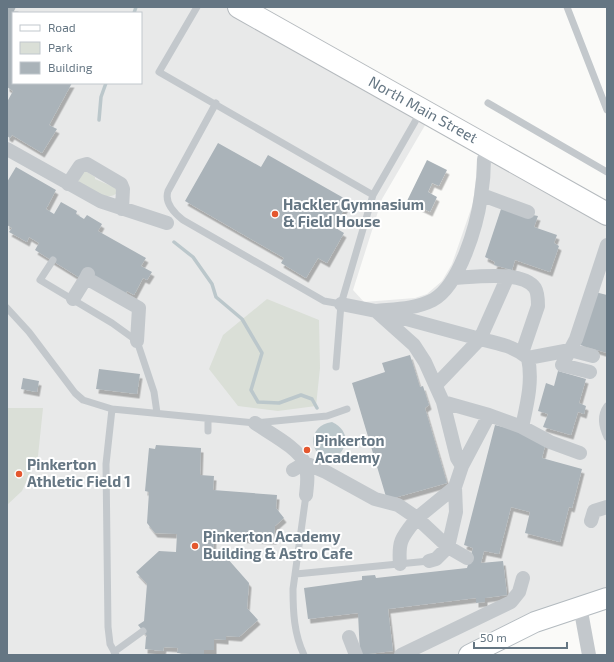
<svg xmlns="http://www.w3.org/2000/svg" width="614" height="662" viewBox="0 0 614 662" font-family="'Exo 2',sans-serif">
  <defs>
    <filter id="shadow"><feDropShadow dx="2.5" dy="4.5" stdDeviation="0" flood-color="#0004"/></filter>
  </defs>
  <rect width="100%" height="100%" fill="#fafaf8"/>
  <path fill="#e8e9e9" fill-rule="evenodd" d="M7 7H239L431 115 382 199 353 290 364 302 415 298 427 294 442 281 452 264 473 203 480 143 607 213V598L469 655H7ZM13 13H141V83H13Z"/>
  <path fill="#dadfd7" d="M84 170 95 177V179L116 188 118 192C107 204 88 187 78 182L82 171Z
    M267 299 319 320 320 368 316 406 278 411 238 406 209 369 223 335Z
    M7 408H43L38 456 22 491 7 505Z"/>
  <path fill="#bbc7cb" d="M332 422C351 431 349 450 332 460 308 458 306 425 332 422Z"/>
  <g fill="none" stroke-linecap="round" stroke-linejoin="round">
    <path stroke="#bbc7cb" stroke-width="3.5" d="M134 13 136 7
      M99 120 101 97 106 83
      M174 242 193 257 212 284 216 297 242 319 262 353 251 390 258 402 279 403 301 395 312 399 317 408"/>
  </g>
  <path fill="#aab3b9" filter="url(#shadow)" d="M7 7H16L13 13V83H72L49 125 57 129 42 153 12 135 10 138 7 136V102L13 91 7 87Z
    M218 143 261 167 268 155 349 201 334 227 344 233 327 263 318 258 306 278 281 263 284 258 185 201Z
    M427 160 447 170 439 186 432 183 428 192 437 197 430 212 407 201Z
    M16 167 56 190 46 209 54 214 61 202 77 211 76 214 84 219 87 215 102 224 98 231 146 258 141 266 152 272 147 280 143 278 134 295 127 291 125 295 80 278 35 250 39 243 29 237 27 242 9 232 12 228 7 225V182Z
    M501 209 538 216 534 227 557 235 554 243 559 246 550 272 515 260 512 270 494 265 495 262 485 257Z
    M595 292 607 295V353L580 345Z
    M410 355 420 387 423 386 429 405 425 408 447 483 387 500 352 383 385 372 382 363Z
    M99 369 140 374 137 394 96 389Z
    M558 371 586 379 579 403 586 406 584 414 578 412 571 435 543 427 548 414 538 411 546 383 554 386Z
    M23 378 39 381 37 392 21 389Z
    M495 425 547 438 542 458 582 469 572 508 569 507 560 542 525 533 530 512 511 507 499 554 484 551 481 563 503 561 507 595 485 598V602L476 603V598L388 609 393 651 360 655 358 613 308 619 304 588 362 580V576L375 575 376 578 467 568 473 548 464 545Z
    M156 445 201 448 200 475 214 476 213 490 277 495 276 508 284 518 275 526 274 540 214 537 213 557 227 558 249 583 247 608 258 620 239 637 226 636V640L214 639V650H204V655L177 653 178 648 164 647 163 651 145 649 146 637 147 636 138 625 144 621 147 584 136 572 159 551 176 552 177 534 155 533 147 523 149 492 145 491 149 448 155 449Z"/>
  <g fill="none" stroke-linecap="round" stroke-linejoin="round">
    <defs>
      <path id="secondary" d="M469 655 535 622 607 598"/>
      <path id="primary" d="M239 7 607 214"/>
    </defs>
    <use href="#secondary" stroke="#b3babf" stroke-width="22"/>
    <use href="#primary" stroke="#b5babe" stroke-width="24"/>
    <path stroke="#c3c8cc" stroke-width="7" d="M197 7 159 72 373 195
      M567 7 607 110
      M216 103 168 191C164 203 174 213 183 220L324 301 341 304
      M488 103 607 172
      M53 260 40 280 112 323 137 341 154 392 157 413
      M7 308 29 332 75 393 83 400 112 409 255 423 327 416 347 409
      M336 367 341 304 373 195 420 113
      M607 406C600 416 602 426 607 437
      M112 409 106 464 108 627 110 644 116 655
      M208 431V419
      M296 574 429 561
      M114 652 143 631
      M304 655C294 634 293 612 293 589L306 495"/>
    <path stroke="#c3c8cc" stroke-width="14" d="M7 149 100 201 167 223
      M68 184 80 166 87 164 121 184 123 189 122 209
      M482 195 528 212
      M88 274 86 278 139 308 137 341
      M508 276 480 339C497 343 514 346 528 358
      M454 278C474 277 522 270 535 288 538 293 538 300 538 306L522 353
      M73 299 86 278
      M341 304 376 311 414 345 425 362 443 402 489 415 522 427 550 442 580 453
      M376 311C395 309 415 309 433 300 460 285 477 225 481 196 483 184 484 172 484 159
      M388 314 480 339 436 385
      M590 372 562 365 576 339 607 245
      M443 402 457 458 462 466
      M255 423C269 433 299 448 305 464 309 474 307 485 306 495
      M522 427C527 404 533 381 528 358L570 350 593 356
      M293 470 305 463 326 472 375 499 398 505 417 518 455 487
      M591 521 594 511 607 507
      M429 561 436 559 448 547 456 512 455 487 462 466 489 415
      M400 564C398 540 402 537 417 518L448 547 467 558
      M580 606 589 655
      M349 637 356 655
      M401 655 511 602 519 592 523 578"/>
    <use href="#secondary" stroke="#fff" stroke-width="20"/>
    <use href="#primary" stroke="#fff" stroke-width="22"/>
  </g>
  <g fill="#e4572e" stroke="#fff" stroke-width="1.5">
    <circle cx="275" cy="214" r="4"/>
    <circle cx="307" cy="450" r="4"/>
    <circle cx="19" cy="474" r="4"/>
    <circle cx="195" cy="546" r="4"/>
  </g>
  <g text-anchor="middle" stroke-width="4" stroke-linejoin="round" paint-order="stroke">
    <g font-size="15" fill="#657683" stroke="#fff">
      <text transform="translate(423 110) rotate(29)" y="5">North Main Street</text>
    </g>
    <g font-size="15" font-weight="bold" fill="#657683" stroke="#fff" text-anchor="start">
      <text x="283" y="210">Hackler Gymnasium<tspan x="283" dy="17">&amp; Field House</tspan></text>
      <text x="315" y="446">Pinkerton<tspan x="315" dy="17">Academy</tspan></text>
      <text x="27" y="470">Pinkerton<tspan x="27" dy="17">Athletic Field 1</tspan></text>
      <text x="203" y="542">Pinkerton Academy<tspan x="203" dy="17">Building &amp; Astro Cafe</tspan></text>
    </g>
  </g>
  <rect width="614" height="662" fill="none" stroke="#657683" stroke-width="16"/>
  <rect x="12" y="12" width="130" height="72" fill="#ffffff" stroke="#c1c8cd"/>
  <rect x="20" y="25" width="20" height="6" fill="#ffffff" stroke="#c1c8cd"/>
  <text x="48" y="32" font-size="12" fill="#657683">Road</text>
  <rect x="20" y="42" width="20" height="12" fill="#dadfd7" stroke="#c1c8cd"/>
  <text x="48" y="52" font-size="12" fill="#657683">Park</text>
  <rect x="20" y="62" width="20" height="12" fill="#aab3b9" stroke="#c1c8cd"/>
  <text x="48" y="72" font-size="12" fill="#657683">Building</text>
  <path d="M474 642v6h93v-6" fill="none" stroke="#657683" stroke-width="2"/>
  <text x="480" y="642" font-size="12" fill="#657683" stroke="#ffffff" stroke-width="3" paint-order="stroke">50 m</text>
</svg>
